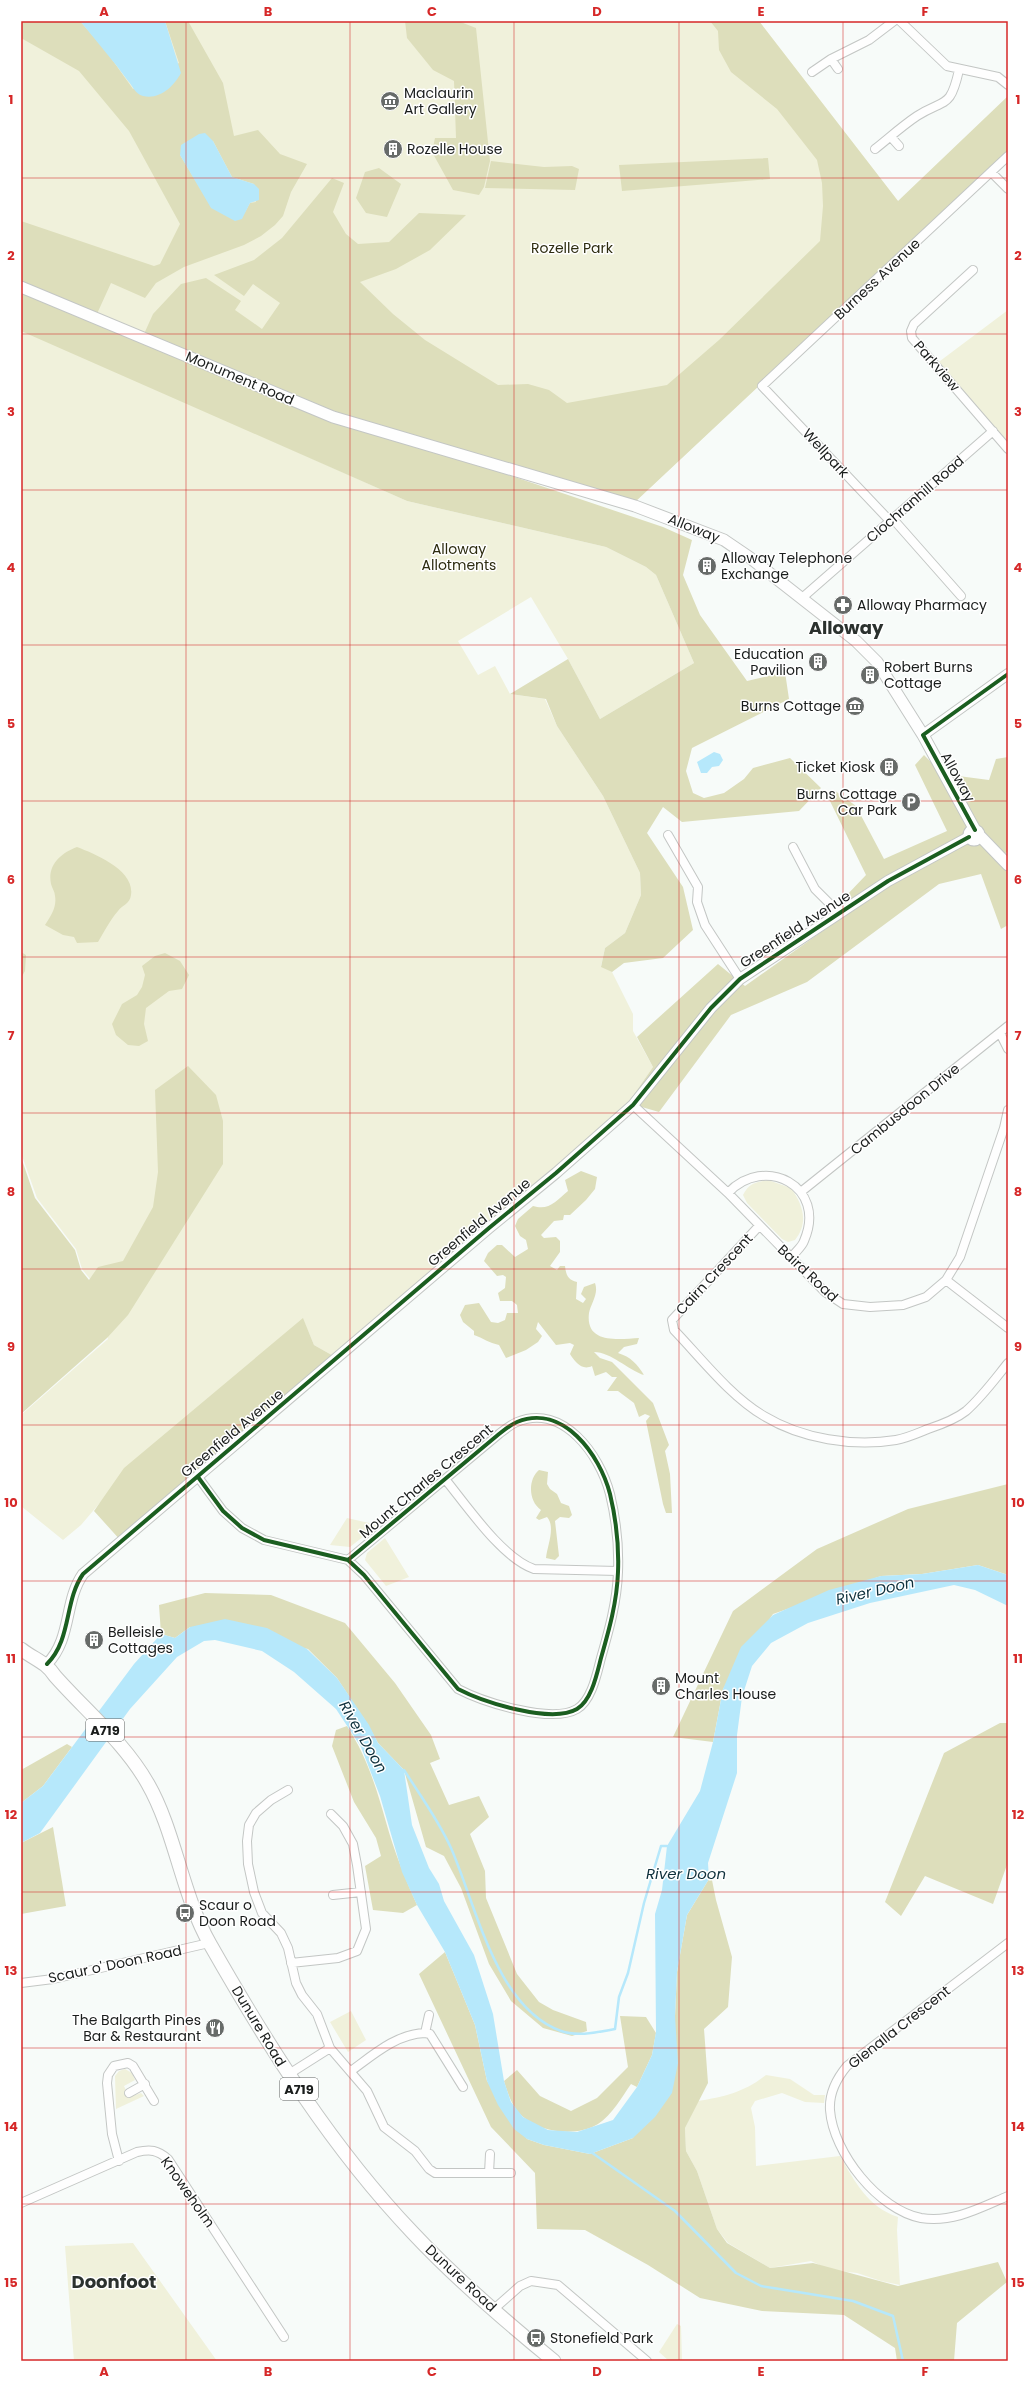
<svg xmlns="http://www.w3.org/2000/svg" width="1029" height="2382" viewBox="0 0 1029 2382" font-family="Poppins,sans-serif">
  <rect width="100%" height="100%" fill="#f7fbf9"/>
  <path fill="#f0f1db" d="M21 21H759L898 201 777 368 635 502 334 415 21 283Z
    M1008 310V449L936 364Z
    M21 326 69 343 192 405 407 501 606 547 646 567 656 575 694 663 600 719 568 659 531 597 458 641 478 675 495 666 510 694 545 699 557 726 603 796 640 873 641 895 625 933 605 948 601 966 612 972 633 1014V1031L653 1067 628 1103 633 1105 337 1358 314 1345 303 1319 110 1491 81 1525 63 1540 21 1506V1415L108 1339 90 1279 82 1269 76 1249 37 1198 21 1153Z
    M768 1180 791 1188C803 1205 809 1222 795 1240L788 1242 782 1239 747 1203 743 1195C749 1183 756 1182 768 1180Z
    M347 1518 378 1525 350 1547 330 1545Z
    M385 1538 409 1577 386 1586 365 1560 367 1553Z
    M351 2011 366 2040 348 2052 330 2022Z
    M125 2069 132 2073 135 2080 124 2086 129 2097 141 2093 144 2096 116 2109 115 2076 119 2071Z
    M766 2075 790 2079 814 2095H825L824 2103 805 2102 782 2093 755 2101 751 2108 755 2127 756 2166 840 2156C855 2182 868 2207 898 2217L897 2230 900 2285 881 2281 857 2273 830 2270 811 2261 770 2268 728 2243 717 2229 697 2171 686 2151 685 2128 698 2101C724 2097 745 2092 766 2075Z
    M133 2243 217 2361H74L65 2246Z
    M677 2324 681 2326 682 2361H669L659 2352Z"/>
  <path fill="#dddebb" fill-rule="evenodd" d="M21 21H80L106 51 133 89 179 63 165 21H188L223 83 234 136 258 130 280 154 307 164 291 192 283 216 275 225 261 236 244 245 184 267 156 283 145 298 111 283 96 316 21 283V221L154 266 160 264 180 224 129 131 79 71 21 38ZM213 141 232 177 254 184 256 202 250 203 245 212 206 198 180 155Z
    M405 21H458L476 28 490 161 484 187 479 195 453 190 432 152 435 138H456L454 81 433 70 407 38Z
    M710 21H759L898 201 1008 96V153L635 502 334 415 144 334 153 314 181 284 206 278 241 301 235 310 262 329 280 303 253 284 244 296 214 275 254 260 282 238 332 178 344 183 333 212 346 234 358 244 389 242 419 213 466 215 430 250 396 269 360 282 393 314 425 340 498 385 528 384 549 390 567 403 667 385 719 340 820 241 823 206 822 183 817 160 777 109 731 72 719 50 718 31Z
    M768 158 770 179 622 191 619 165Z
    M491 161 544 167 572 166 579 169 575 190 485 188Z
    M379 168 401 184 387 217 366 213 356 198 365 172Z
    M21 289 289 401 663 527 692 540 683 575 700 615 747 681 785 672 789 699 692 748 686 771 693 793 704 798 724 793 744 779 753 768 790 758 821 788 799 811 682 822 663 807 647 833 683 887 693 930 663 958 624 963 612 972 601 967 605 948 625 933 641 895 640 873 603 796 557 726 546 699 510 694 568 659 600 719 694 663 656 575 646 567 606 547 407 501 21 331Z
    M924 755 943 774 989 780 996 759 1008 757V851L997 860 1008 873V925L1001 929 981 874 939 884 807 982 731 1015 659 1112 628 1103 653 1067 637 1037 718 964 745 986 848 913 844 898 866 875 829 799 834 790 856 806 884 859 947 831 915 765Z
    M77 847C95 854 135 870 131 895 130 904 122 905 118 911 110 920 104 932 98 942L77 943 74 937 63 935 45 925C51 916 57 907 55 896 55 892 52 888 51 884 47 865 61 853 77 847Z
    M21 952 26 955 25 971 21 978Z
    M165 953 180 961 189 975 182 989 169 991 146 1008 144 1024 148 1041 139 1046 128 1045 116 1035 112 1024 122 1004 137 995 142 987 145 975 142 966 155 956Z
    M188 1066 216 1095 223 1121V1164L128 1315 107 1338 21 1414V1157L35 1198 75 1250 81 1270 89 1280 98 1267 123 1261 153 1207 158 1172 155 1090Z
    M581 1171 597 1177 595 1189 586 1200 570 1215H564L563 1220 554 1221 541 1235 544 1238 556 1237 560 1241V1252L550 1266 557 1270 560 1266H565C566 1275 568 1280 577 1282L576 1299 583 1303 586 1299 581 1294 584 1287 595 1283C599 1294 591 1303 589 1313 585 1345 620 1339 639 1338L637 1344 624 1347 618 1353C631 1357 637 1364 644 1375 628 1370 611 1352 594 1352L600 1358 612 1362 653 1403 669 1445 665 1451 670 1474 672 1513H666L663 1504 646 1421 650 1416 645 1414 639 1417 634 1403 618 1391H607L617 1377H612L606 1372 595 1376 592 1366C582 1371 575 1362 570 1354L574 1345 570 1343 556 1345 538 1322 536 1329 542 1336 538 1342 526 1350 506 1358 499 1345C489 1343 483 1338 474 1335V1331L463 1322 460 1315 465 1305 479 1303 491 1322 498 1323 505 1320 507 1313H518L517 1305 512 1301H500L498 1293 505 1288 506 1277 503 1275 497 1276 484 1261 488 1253 497 1245H502L515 1257 528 1249 526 1240 520 1236 515 1226 518 1219 533 1206C549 1211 556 1201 568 1191L565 1180Z
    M303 1318 314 1345 337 1358 122 1542 94 1511 124 1468Z
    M539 1470 548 1472 547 1484 550 1489 557 1494 561 1503 569 1506 572 1515 569 1518 560 1517 555 1521 559 1556 555 1560 546 1558C547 1546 556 1527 547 1517L539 1520 536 1518 541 1510C528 1501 528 1479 539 1470Z
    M1008 1484V1575L978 1565 922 1574 881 1576 773 1614 723 1689 713 1742 673 1737 733 1611 817 1549 908 1509Z
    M205 1593 271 1595 345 1623 395 1683 431 1735 440 1759 430 1763 449 1805 479 1796 489 1817 470 1834 485 1871 486 1898 517 1974 539 2002 553 2010 586 2022 587 2031 572 2036 543 2028 511 2001 489 1964 461 1888 444 1856 426 1847 404 1770 378 1743 368 1725 337 1678 308 1649 190 1627 175 1638 161 1634 159 1605Z
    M1000 1723H1008V1862L993 1904 925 1876 901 1916 885 1902 944 1753Z
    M347 1726C367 1757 376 1787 386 1822 394 1851 405 1878 417 1905L403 1913 373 1910 365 1866 381 1856 376 1838 354 1802 332 1746 336 1730Z
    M67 1744 72 1747 43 1786 21 1803V1770Z
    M53 1827 66 1906 21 1914V1843Z
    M709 1879 712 1880 716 1900 732 1957 728 2007 704 2029 708 2083 685 2128 686 2151 697 2171 717 2229 727 2243 770 2268 813 2263 898 2286 998 2262 1007 2282 957 2323 954 2361H897L895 2348 844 2315 762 2311 700 2298 648 2265 585 2230 537 2229 535 2173 491 2127 419 1974 445 1952 475 2025 487 2081 527 2139 544 2145 590 2154 633 2138 675 2016 677 1972 687 1915Z
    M620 2016 646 2017 656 2033 652 2055 637 2087 631 2084C622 2097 612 2115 598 2124 577 2137 541 2133 522 2116 512 2107 508 2094 504 2081L517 2070 540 2096 571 2111 597 2098 628 2067Z"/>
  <path fill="#b6e8fb" d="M80 21H165L181 73C174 86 160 100 143 96 135 94 133 86 128 81 113 60 96 41 80 21Z
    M205 133 213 141 232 177 254 184 259 189V200L250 203 242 219 235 221 211 208 180 155 181 145 199 134Z
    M714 752 720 754 723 760 719 766 712 767 707 773H701L697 762Z
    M978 1565 1008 1575V1606L975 1590 954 1585 870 1603 808 1623 771 1643 752 1666 742 1697 737 1735V1773L708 1863 709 1879 687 1915 677 1972 675 2016 678 2063 672 2093 655 2117 633 2138 590 2154 544 2145 527 2139 514 2129 498 2105 487 2081 475 2025 445 1952 417 1905 402 1872 380 1796 361 1747 336 1709 294 1672 262 1651 215 1640 204 1641 177 1657 130 1709 40 1833 21 1843V1803L43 1786 134 1664 161 1634 175 1638 190 1627 225 1619 267 1628 307 1649 337 1678 369 1725 378 1743 404 1770 412 1825 429 1868 439 1884 444 1901 474 1955 493 2014 504 2081 511 2102 523 2117 548 2130 577 2132 613 2120 637 2087 652 2055 656 2032 655 1914 662 1890 667 1846 700 1791 713 1742 723 1689 741 1647 773 1615 829 1590 881 1576 922 1574Z"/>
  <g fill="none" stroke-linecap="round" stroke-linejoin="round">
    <path stroke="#b6e8fb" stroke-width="2.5" d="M404 1770C420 1795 439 1821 451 1848 476 1905 496 2008 561 2031 578 2037 598 2032 615 2029L619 1997 628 1973 644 1903 661 1846H667
      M591 2152 675 2211 736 2273 761 2286 853 2301 893 2316 903 2361"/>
    <defs>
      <path id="minor" d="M900 21 947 66 998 77 1008 85
        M831 59 838 69
        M812 72 831 59 869 40 894 21
        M891 137 899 146
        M875 149C889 138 902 126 917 116 945 98 950 110 959 70
        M991 172 1008 189
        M973 270 914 324 911 331 912 338 1008 449
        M893 519 961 596
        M890 521 762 386 1008 156
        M802 598 993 431
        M668 835 698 887 697 902 705 925 740 979
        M793 847 815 889 839 913
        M1000 1033 1008 1049
        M633 1105 728 1193 825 1292 843 1304 870 1307 903 1305 926 1297 946 1280 960 1257 1004 1128 1008 1110
        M802 1191 1008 1026
        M728 1193C764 1154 828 1186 804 1241 802 1247 795 1252 791 1258
        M759 1226 672 1320 674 1330C701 1358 730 1396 764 1416 802 1439 853 1447 896 1440 907 1438 918 1433 928 1429 940 1425 956 1419 966 1411 982 1397 995 1379 1008 1363
        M946 1280 1008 1328
        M198 1477 223 1511 242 1528 264 1540 348 1560 364 1575 458 1689C483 1702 551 1724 577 1709 592 1700 597 1673 601 1658 609 1630 617 1602 618 1572 619 1547 616 1519 610 1494 600 1455 563 1403 517 1422 510 1425 504 1430 499 1434L348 1560
        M445 1479C467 1506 502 1558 534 1569L618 1571
        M288 1790 271 1800 256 1813 249 1825 247 1841 248 1864 254 1892 262 1913 281 1933 288 1948 296 1983 302 1995 317 2014 330 2048 367 2091 384 2127 415 2151 429 2169 435 2173H511
        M333 1895 361 1892
        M1008 1943 847 2066C837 2078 829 2094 830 2110 833 2153 879 2210 921 2218 953 2223 980 2208 1008 2196
        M291 1963 338 1958 357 1951 366 1929 357 1865 353 1844 343 1826 331 1814
        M21 1983 53 1979 209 1943
        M429 2015 425 2033 430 2034 463 2087
        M351 2071C373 2055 396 2034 425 2033
        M289 2074 330 2048
        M129 2093 145 2084
        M119 2161 112 2134 107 2083 108 2075 114 2066 128 2063 133 2066 154 2101
        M489 2173 490 2154
        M21 2203 137 2152C151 2149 157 2150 168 2159L284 2337
        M494 2309 520 2286 531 2281 558 2285 647 2361"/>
      <path id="tertiary" d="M923 735 1008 674
        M47 1664C72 1639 64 1601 83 1574L489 1228 556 1173 633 1105 711 1008 740 979 888 881 969 837"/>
      <path id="secondary" d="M21 287 333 417 635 506 724 540 749 557 856 641 877 662 923 735 975 830
        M969 835a5 5 0 1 1 10 0a5 5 0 1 1-10 0Z
        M979 835 1008 865"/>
      <path id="primary" d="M21 1649C35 1660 45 1661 55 1676 86 1711 125 1743 148 1784 175 1831 182 1895 210 1944 268 2046 332 2148 413 2233 456 2279 505 2321 554 2361"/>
    </defs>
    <use href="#minor" stroke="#c3c6c4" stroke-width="10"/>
    <use href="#tertiary" stroke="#c3c6c4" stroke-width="12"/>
    <use href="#secondary" stroke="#c3c6c4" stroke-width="13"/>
    <use href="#primary" stroke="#c3c6c4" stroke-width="15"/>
    <use href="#minor" stroke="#fefefe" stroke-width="8"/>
    <use href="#tertiary" stroke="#fefefe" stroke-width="10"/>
    <use href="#secondary" stroke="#fefefe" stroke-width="11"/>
    <use href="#primary" stroke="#fefefe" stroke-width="13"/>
    <defs>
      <path id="cycleway" d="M975 830 923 735 1008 674
        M198 1477 223 1511 242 1528 264 1540 348 1560 364 1575 458 1689C483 1702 551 1724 577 1709 592 1700 597 1673 601 1658 609 1630 617 1602 618 1572 619 1547 616 1519 610 1494 600 1455 563 1403 517 1422 510 1425 504 1430 499 1434L348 1560
        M47 1664C72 1639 64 1601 83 1574L489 1228 556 1173 633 1105 711 1008 740 979 888 881 969 837"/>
    </defs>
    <use href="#cycleway" stroke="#fff" stroke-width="6"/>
    <use href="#cycleway" stroke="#1b5e20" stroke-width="4"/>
  </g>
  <path fill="none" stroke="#d62828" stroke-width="1" stroke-opacity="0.55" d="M186 21V2361M350 21V2361M514 21V2361M679 21V2361M843 21V2361M21 178H1008M21 334H1008M21 490H1008M21 645H1008M21 801H1008M21 957H1008M21 1113H1008M21 1269H1008M21 1425H1008M21 1581H1008M21 1737H1008M21 1892H1008M21 2048H1008M21 2204H1008"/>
  <defs>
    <symbol id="museum-disc" viewBox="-11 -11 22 22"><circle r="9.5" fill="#676b69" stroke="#fff"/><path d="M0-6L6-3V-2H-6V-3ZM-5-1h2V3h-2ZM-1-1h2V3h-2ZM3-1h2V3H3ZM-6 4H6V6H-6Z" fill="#fff"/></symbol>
    <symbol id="building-disc" viewBox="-11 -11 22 22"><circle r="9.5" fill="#676b69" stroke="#fff"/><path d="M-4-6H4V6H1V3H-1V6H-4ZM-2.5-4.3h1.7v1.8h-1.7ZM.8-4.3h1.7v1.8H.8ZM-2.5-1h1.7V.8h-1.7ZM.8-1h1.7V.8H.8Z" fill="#fff"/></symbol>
    <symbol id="pharmacy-disc" viewBox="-11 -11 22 22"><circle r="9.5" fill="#676b69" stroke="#fff"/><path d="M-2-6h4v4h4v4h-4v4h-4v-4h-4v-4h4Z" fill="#fff"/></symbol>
    <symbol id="parking-disc" viewBox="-11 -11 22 22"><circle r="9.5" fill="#676b69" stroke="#fff"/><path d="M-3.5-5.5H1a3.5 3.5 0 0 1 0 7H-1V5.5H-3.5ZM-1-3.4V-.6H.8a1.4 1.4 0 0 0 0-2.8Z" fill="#fff"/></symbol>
    <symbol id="bus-disc" viewBox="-11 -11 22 22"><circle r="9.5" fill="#676b69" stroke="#fff"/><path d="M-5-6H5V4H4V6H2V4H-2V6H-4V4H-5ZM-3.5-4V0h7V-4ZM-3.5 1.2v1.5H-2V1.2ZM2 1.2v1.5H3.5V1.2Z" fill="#fff"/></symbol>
    <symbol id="restaurant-disc" viewBox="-11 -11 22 22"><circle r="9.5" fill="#676b69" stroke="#fff"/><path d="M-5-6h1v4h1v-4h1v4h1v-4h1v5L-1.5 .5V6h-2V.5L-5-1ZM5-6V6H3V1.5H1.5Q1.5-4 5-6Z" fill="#fff"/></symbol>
  </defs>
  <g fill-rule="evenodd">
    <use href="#museum-disc" x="379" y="90" width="22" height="22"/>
    <use href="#building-disc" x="382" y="138" width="22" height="22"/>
    <use href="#building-disc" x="696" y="555" width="22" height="22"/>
    <use href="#pharmacy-disc" x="832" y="594" width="22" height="22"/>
    <use href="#building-disc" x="807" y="651" width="22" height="22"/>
    <use href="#building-disc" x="859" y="664" width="22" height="22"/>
    <use href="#museum-disc" x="844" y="695" width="22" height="22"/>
    <use href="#building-disc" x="878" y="756" width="22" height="22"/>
    <use href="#parking-disc" x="900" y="791" width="22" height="22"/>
    <use href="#building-disc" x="83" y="1629" width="22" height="22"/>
    <use href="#building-disc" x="650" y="1675" width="22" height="22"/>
    <use href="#bus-disc" x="174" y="1902" width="22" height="22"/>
    <use href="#restaurant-disc" x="204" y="2017" width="22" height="22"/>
    <use href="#bus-disc" x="525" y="2327" width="22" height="22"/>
  </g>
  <g text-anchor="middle" stroke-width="3" stroke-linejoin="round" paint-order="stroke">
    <g fill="#fff" stroke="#5f6160" stroke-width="1">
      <rect x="86" y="1719" width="38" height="22" rx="3"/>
      <rect x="280" y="2078" width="38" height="22" rx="3"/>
    </g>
    <g font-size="13" font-weight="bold" fill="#1a1d1c">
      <text x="105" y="1735">A719</text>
      <text x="299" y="2094">A719</text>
    </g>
    <g font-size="14" fill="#1a1d1c" stroke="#fff" text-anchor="start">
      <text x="404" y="98">Maclaurin<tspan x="404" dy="16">Art Gallery</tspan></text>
      <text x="407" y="154">Rozelle House</text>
      <text x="721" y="563">Alloway Telephone<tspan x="721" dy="16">Exchange</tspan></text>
      <text x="857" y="610">Alloway Pharmacy</text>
      <text x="804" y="659" text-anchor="end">Education<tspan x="804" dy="16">Pavilion</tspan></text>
      <text x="884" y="672">Robert Burns<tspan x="884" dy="16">Cottage</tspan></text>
      <text x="841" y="711" text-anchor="end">Burns Cottage</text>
      <text x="875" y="772" text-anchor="end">Ticket Kiosk</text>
      <text x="897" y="799" text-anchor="end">Burns Cottage<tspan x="897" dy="16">Car Park</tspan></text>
      <text x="108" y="1637">Belleisle<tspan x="108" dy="16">Cottages</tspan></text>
      <text x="675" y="1683">Mount<tspan x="675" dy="16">Charles House</tspan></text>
      <text x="199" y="1910">Scaur o<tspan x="199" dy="16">Doon Road</tspan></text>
      <text x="201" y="2025" text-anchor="end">The Balgarth Pines<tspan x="201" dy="16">Bar &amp; Restaurant</tspan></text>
      <text x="550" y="2343">Stonefield Park</text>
    </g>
    <g font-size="14" fill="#2d2c10" stroke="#fff">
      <text x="572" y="253">Rozelle Park</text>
      <text x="459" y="554">Alloway<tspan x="459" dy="16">Allotments</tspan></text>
    </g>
    <g font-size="14" fill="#1a1d1c" stroke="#fff">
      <text transform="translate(877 279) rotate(-43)" y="5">Burness Avenue</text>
      <text transform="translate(937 366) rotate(49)" y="5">Parkview</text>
      <text transform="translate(240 378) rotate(23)" y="5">Monument Road</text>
      <text transform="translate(826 453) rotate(47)" y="5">Wellpark</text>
      <text transform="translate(915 499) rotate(-41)" y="5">Clochranhill Road</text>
      <text transform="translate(694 528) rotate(22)" y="5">Alloway</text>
      <text transform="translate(958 777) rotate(61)" y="5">Alloway</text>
      <text transform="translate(795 929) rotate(-33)" y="5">Greenfield Avenue</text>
      <text transform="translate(905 1109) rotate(-39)" y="5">Cambusdoon Drive</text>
      <text transform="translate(479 1222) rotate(-40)" y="5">Greenfield Avenue</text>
      <text transform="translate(808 1273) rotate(43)" y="5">Baird Road</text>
      <text transform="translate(714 1274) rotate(-47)" y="5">Cairn Crescent</text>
      <text transform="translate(232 1433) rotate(-40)" y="5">Greenfield Avenue</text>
      <text transform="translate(426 1481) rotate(-40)" y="5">Mount Charles Crescent</text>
      <text transform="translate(115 1964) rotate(-12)" y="5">Scaur o' Doon Road</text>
      <text transform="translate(259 2026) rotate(59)" y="5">Dunure Road</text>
      <text transform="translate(899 2027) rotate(-38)" y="5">Glenalla Crescent</text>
      <text transform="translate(188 2192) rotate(55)" y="5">Knoweholm</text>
      <text transform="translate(461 2278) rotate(43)" y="5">Dunure Road</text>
    </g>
    <g font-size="15" font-style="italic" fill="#0e303c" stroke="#fff">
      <text transform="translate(875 1591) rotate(-13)" y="5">River Doon</text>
      <text transform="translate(363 1737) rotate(60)" y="5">River Doon</text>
      <text x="686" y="1879">River Doon</text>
    </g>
    <g font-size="18" font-weight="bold" fill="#2b312e" stroke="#fff">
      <text x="846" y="634">Alloway</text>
      <text x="114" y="2288">Doonfoot</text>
    </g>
  </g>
  <rect width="1029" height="2382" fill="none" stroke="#ffffff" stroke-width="44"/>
  <rect x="22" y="22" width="985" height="2338" fill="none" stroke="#d62828" stroke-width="1.5"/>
  <g font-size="13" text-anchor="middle" font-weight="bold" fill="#d62828">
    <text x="104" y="16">A</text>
    <text x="268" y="16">B</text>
    <text x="432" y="16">C</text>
    <text x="597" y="16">D</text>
    <text x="761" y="16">E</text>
    <text x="925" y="16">F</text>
    <text x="11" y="104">1</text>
    <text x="1018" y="104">1</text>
    <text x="11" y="260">2</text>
    <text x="1018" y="260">2</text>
    <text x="11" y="416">3</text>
    <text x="1018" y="416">3</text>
    <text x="11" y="572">4</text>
    <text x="1018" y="572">4</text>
    <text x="11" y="728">5</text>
    <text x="1018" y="728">5</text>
    <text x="11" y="884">6</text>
    <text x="1018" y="884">6</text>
    <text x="11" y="1040">7</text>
    <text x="1018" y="1040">7</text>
    <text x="11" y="1196">8</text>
    <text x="1018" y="1196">8</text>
    <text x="11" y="1351">9</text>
    <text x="1018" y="1351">9</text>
    <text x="11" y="1507">10</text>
    <text x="1018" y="1507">10</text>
    <text x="11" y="1663">11</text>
    <text x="1018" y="1663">11</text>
    <text x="11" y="1819">12</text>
    <text x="1018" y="1819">12</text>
    <text x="11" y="1975">13</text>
    <text x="1018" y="1975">13</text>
    <text x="11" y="2131">14</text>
    <text x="1018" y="2131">14</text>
    <text x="11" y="2287">15</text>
    <text x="1018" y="2287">15</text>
    <text x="104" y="2376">A</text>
    <text x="268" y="2376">B</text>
    <text x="432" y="2376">C</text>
    <text x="597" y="2376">D</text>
    <text x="761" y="2376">E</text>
    <text x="925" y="2376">F</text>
  </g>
</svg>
